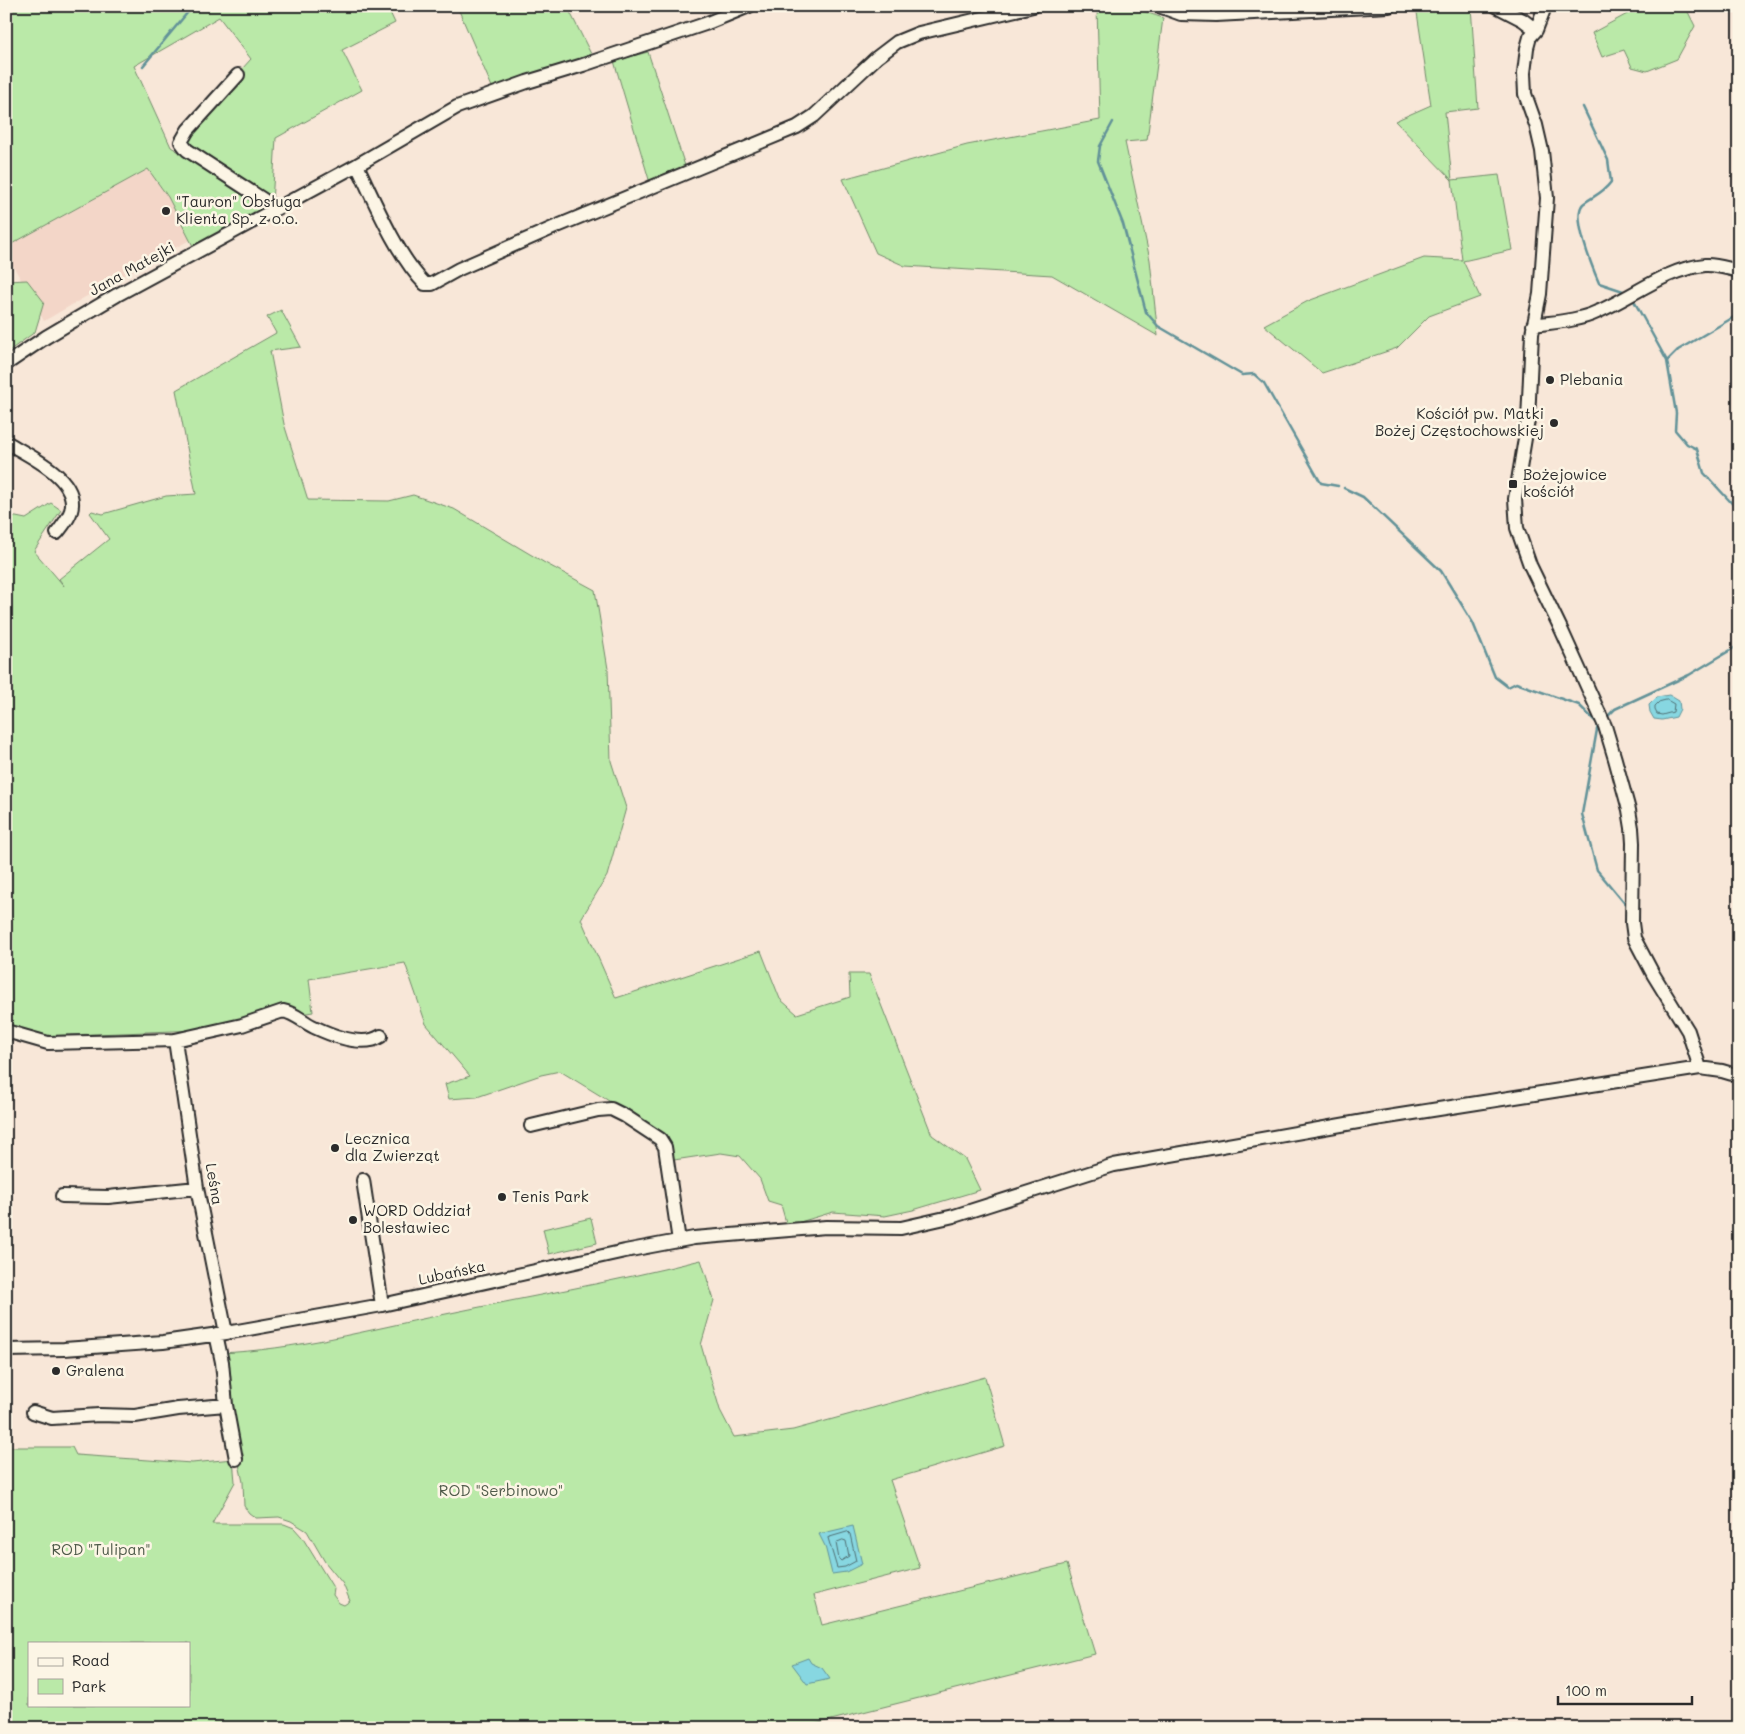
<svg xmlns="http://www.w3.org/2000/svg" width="1745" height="1734" viewBox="0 0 1745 1734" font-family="Mali,sans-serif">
  <rect width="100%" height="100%" fill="#f8e7d8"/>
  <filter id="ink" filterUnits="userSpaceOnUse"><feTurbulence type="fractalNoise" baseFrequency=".02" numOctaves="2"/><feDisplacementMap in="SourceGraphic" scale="10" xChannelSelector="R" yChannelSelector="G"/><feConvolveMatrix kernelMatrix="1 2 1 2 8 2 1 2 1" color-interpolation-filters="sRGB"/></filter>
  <g filter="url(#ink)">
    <path fill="#f3d6c8" d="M148 169 168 197 190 240 118 278 44 321 6 253V247Z"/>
    <path fill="#bae9a8" stroke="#728a6a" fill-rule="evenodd" d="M6 6H387L395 23 342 50 362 90 276 138 272 203 176 142 251 59 219 17 134 66 171 147 269 207 194 248 168 197 148 169 6 247Z
      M457 6H567L592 56 492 87Z
      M1416 6H1471L1478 108 1445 112 1452 180 1499 175 1512 250 1463 261 1480 297 1429 316 1397 348 1322 373 1264 325 1308 301 1424 258 1462 260 1452 180 1395 121 1431 105Z
      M1642 6H1685L1695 26 1677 59 1647 71 1632 67 1624 50 1602 57 1592 33Z
      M1097 7H1131L1163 18 1147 140 1125 142 1150 260 1158 336 1052 275 905 266 876 253 843 179 967 145 1100 120Z
      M648 52 686 169 650 183 614 61Z
      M27 280 44 302 35 332 6 353V281Z
      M281 310 301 347 270 351 284 424 308 500 389 501 413 495 454 509 545 563 595 590 608 669 611 761 626 808 607 876 581 919 616 998 761 951 780 999 797 1014 850 997 849 974H869L932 1135 965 1159 980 1190 913 1210 885 1216 833 1212 787 1226 781 1205 768 1201 760 1179 740 1156 721 1153 674 1160 668 1137 560 1071 541 1075 477 1097 449 1099 445 1084 470 1076 426 1024 405 963 309 979 313 1012 199 1030 42 1036 6 1024V515L26 519 51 503 61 510 34 551 64 586 59 579 109 539 90 513 92 511 103 514 166 496 196 494 176 390 276 333 267 317Z
      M591 1218 597 1243 549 1254 543 1229Z
      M701 1260 714 1300 701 1345 720 1410 734 1437 793 1430 985 1377 1005 1446 890 1480 920 1568 814 1595 822 1625 1067 1564 1095 1654 799 1728H6V1447H72L76 1455 192 1463 233 1459 235 1482 212 1524H284L294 1528 302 1537 334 1589 333 1595 339 1603 344 1605 350 1601 343 1584 325 1562 307 1531 291 1521 279 1517 256 1518 249 1513 244 1506 243 1482 226 1405 220 1353C294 1350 368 1330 441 1315 527 1297 614 1282 701 1260ZM29 1643H189V1705H29Z"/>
    <path fill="#87d7e1" stroke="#629298" d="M1669 695 1679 701 1680 709 1676 717 1662 720 1654 719 1650 712 1649 705 1657 697Z
      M853 1526 862 1564 846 1572 832 1574 825 1546 819 1534Z
      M808 1658 811 1663 822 1668 830 1679 807 1684 792 1664Z"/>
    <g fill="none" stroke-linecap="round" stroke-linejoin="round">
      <path stroke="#507074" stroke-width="1" d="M1667 700 1674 704 1673 712 1662 715 1657 714 1655 710V706L1659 702Z
        M848 1532 850 1534 856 1561 845 1567 837 1568 828 1538Z
        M843 1540 846 1541 849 1556 841 1561 839 1559 836 1543Z"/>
      <path stroke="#629298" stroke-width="2.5" d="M143 66 193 6
        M1583 107 1608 160 1611 182C1601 195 1594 195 1583 204 1571 216 1593 269 1599 283L1626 292
        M1113 122 1100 146 1098 161 1123 224 1146 312 1158 326 1242 375 1254 374 1264 383 1321 483 1338 486
        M1634 301 1667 361
        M1739 314 1678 350 1667 361 1676 413 1675 430 1687 444 1697 449 1704 473 1739 511
        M1344 488 1363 497 1441 571 1473 623 1495 677 1508 687 1516 683 1579 705 1598 724 1582 814 1597 870 1626 905
        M1607 717 1615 709 1689 675 1739 645"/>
      <defs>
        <path id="minor" d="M1159 6 1181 14 1216 15 1389 6
          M1496 6 1523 20 1536 30
          M1543 6V12L1536 30 1530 37 1527 48 1524 73 1525 94 1536 125 1542 151 1547 198 1540 294 1532 334 1528 420 1515 499 1517 528 1530 565 1561 629 1605 726 1615 759 1629 810 1632 828 1633 843 1632 923 1634 938 1653 974 1688 1031 1700 1068
          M238 75 188 130 181 142 187 150 276 208
          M357 165C374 201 398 257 425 284H432L459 269 555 227 797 127 814 116 876 58 897 42 919 33 1033 6
          M1533 325C1554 322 1578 321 1597 312 1633 297 1665 269 1705 265 1715 264 1729 269 1739 271
          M6 364 46 337 117 295 357 165 457 107 527 82 583 65 705 24 749 6
          M6 442C28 455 74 476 72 505 72 515 63 525 57 533
          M6 1031 48 1043 175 1040 242 1025 283 1011C295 1013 303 1022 314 1027 331 1035 363 1048 381 1036
          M175 1040 197 1188 226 1333
          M531 1126 598 1110 611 1109 625 1116 660 1139 665 1147 679 1241
          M363 1180 382 1305
          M62 1196 108 1197 197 1188
          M216 1334 222 1362 226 1405 236 1459
          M6 1350 64 1349 163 1342 226 1333 382 1305 625 1251 694 1238 826 1227 901 1228 954 1216 1114 1165 1375 1119 1700 1068 1722 1071 1739 1076
          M33 1412 52 1418 99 1415 135 1416 178 1409 226 1405"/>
      </defs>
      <use href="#minor" stroke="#2b2b2b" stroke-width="16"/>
      <use href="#minor" stroke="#fcf5e5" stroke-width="12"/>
    </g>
  </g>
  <g fill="#2b2b2b" stroke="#fcf5e5" stroke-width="2">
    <circle cx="166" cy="211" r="5"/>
    <circle cx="1550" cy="380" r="5"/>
    <circle cx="1554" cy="423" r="5"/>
    <rect x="1508" y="479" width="10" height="10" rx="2.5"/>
    <circle cx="335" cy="1148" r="5"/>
    <circle cx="502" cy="1197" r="5"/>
    <circle cx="353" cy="1220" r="5"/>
    <circle cx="56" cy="1371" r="5"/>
  </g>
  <g text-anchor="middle" stroke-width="5" stroke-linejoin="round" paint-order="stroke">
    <g font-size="15" fill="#2b2b2b" stroke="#fcf5e5" text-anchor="start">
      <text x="176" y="207">"Tauron" Obsługa<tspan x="176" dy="17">Klienta Sp. z o.o.</tspan></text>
      <text x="1560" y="385">Plebania</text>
      <text x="1544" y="419" text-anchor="end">Kościół pw. Matki<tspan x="1544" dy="17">Bożej Częstochowskiej</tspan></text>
      <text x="1523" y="480">Bożejowice<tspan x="1523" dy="17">kościół</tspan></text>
      <text x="345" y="1144">Lecznica<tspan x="345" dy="17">dla Zwierząt</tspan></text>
      <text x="512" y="1202">Tenis Park</text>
      <text x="363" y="1216">WORD Oddział<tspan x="363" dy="17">Bolesławiec</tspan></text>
      <text x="66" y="1376">Gralena</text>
    </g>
    <g font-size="15" fill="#2b2b2b" stroke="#fcf5e5">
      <text transform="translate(132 269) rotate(-29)" y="5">Jana Matejki</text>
      <text transform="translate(214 1184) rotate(80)" y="5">Leśna</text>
      <text transform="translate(452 1273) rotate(-12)" y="5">Lubańska</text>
    </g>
    <g font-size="15" fill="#4f5a4a" stroke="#fcf5e5">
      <text x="501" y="1496">ROD "Serbinowo"</text>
      <text x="101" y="1555">ROD "Tulipan"</text>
    </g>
  </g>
  <rect width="1745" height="1734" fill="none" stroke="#fcf5e5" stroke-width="25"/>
  <rect x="12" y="12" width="1720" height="1709" fill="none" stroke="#2b2b2b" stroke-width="2" filter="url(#ink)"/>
  <rect x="28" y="1642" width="162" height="65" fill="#fcf5e5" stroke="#a8a49b"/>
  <rect x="38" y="1658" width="25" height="8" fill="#fcf5e5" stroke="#a8a49b"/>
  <text x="72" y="1666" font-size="15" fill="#2b2b2b">Road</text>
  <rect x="38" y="1679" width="25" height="15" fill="#bae9a8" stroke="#a8a49b"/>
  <text x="72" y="1692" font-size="15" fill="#2b2b2b">Park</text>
  <path d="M1558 1696v8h134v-8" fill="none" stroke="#2b2b2b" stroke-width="2.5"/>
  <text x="1565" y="1696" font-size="15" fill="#2b2b2b" stroke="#fcf5e5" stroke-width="4" paint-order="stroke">100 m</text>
</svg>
